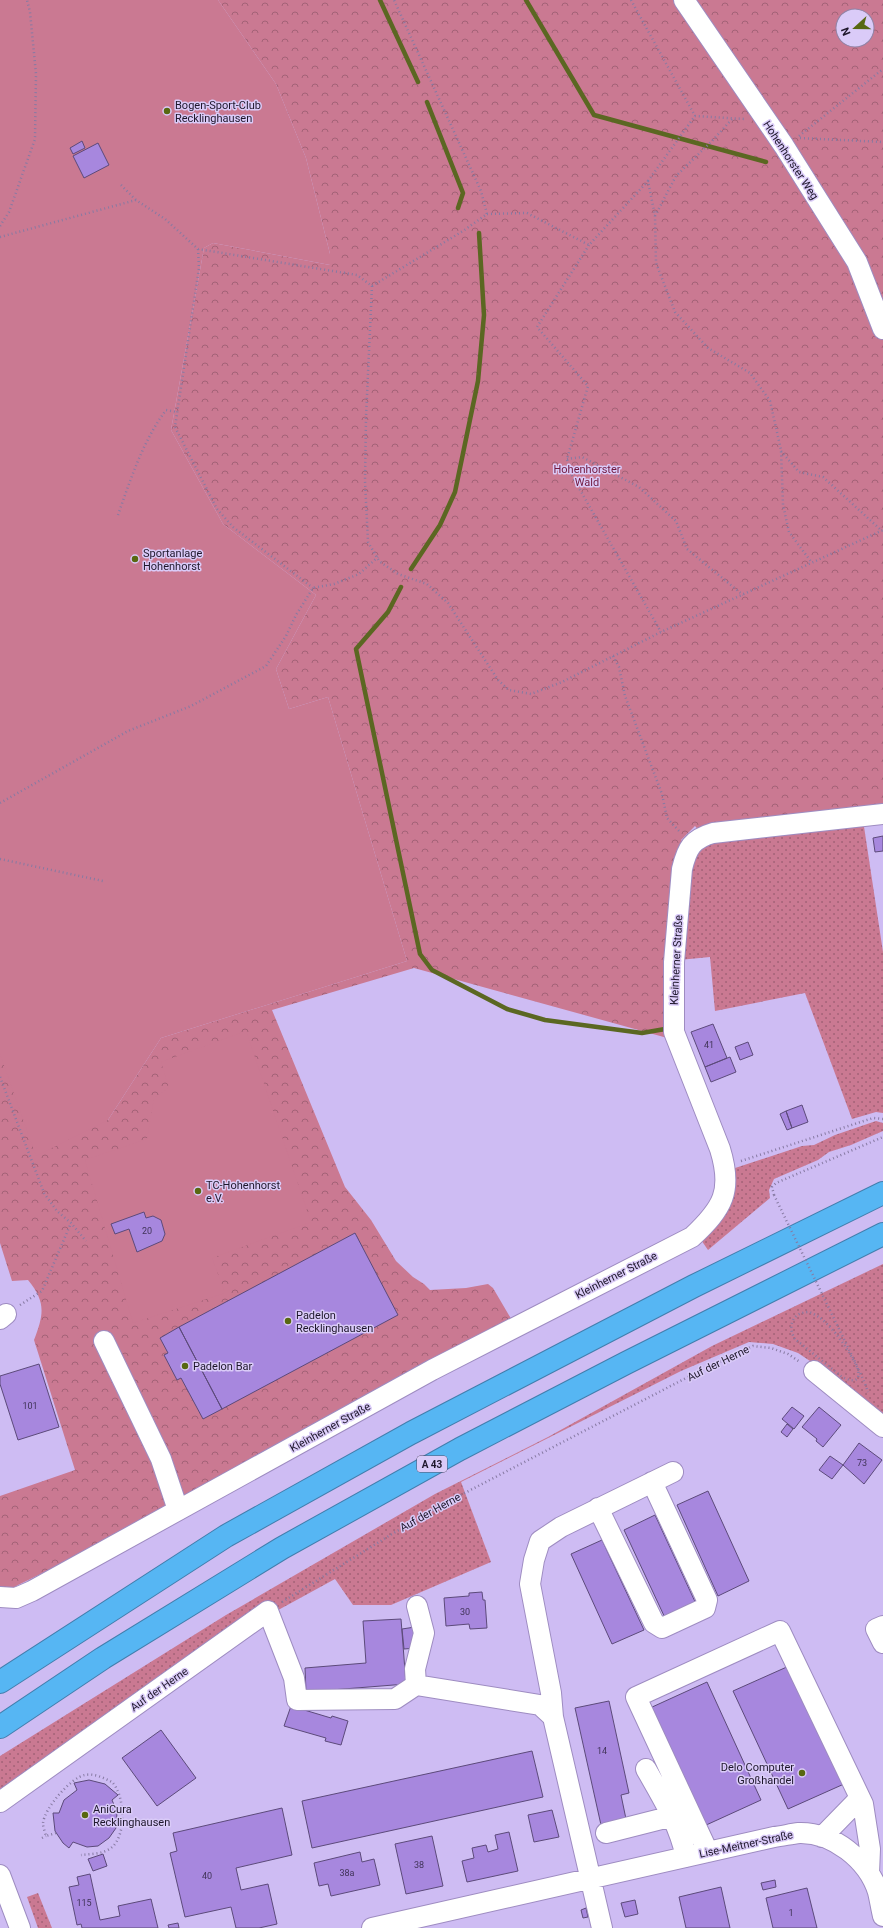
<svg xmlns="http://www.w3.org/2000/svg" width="883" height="1928" viewBox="0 0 883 1928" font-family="Roboto,sans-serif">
  <defs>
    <pattern id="grass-dots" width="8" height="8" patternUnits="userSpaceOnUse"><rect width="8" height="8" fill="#ca7992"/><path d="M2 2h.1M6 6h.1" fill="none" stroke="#a36277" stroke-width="1.8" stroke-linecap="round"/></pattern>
    <pattern id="forest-crowns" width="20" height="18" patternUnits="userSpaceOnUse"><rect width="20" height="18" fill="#ca7992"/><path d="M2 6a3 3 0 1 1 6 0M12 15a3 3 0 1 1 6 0" fill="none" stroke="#a36277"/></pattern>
  </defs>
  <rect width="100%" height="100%" fill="#cebcf3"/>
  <path fill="url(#grass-dots)" d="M863 820 883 952V1113L876 1112 852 1119 805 993 715 1011 710 957 679 960 692 856 709 841Z
    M876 1121 883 1123V1131L851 1145 829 1152 818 1160 774 1179 769 1190 770 1198 708 1250 699 1237 729 1170 802 1146 814 1145 835 1135Z
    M883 1264V1420L822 1369 798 1353 773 1344 749 1342 681 1371 461 1482 491 1562 391 1605H353L335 1579 249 1626 0 1810V1756L226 1615 435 1494 548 1437 712 1346Z
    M38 1893 52 1928H38L27 1897Z"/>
  <path fill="url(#forest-crowns)" fill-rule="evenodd" d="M218 0H883V808L701 833 695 826 681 840 686 844 671 1039 414 968 272 1010 345 1187 371 1220 396 1261 413 1277 424 1284 430 1290 466 1288 488 1284 493 1288 513 1322 150 1521 18 1585 0 1596V1496L75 1470 34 1340C44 1314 46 1302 28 1280L12 1281 0 1243V948L108 1120 161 1038 407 961 328 697 289 709 276 669 316 595 223 524 171 430 204 248 213 243 330 265V254L306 158 276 84ZM843 16H867V40H843Z"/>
  <path fill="#ca7992" d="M0 0H218L276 84 306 158 330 254V265L213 243 204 248 171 430 223 524 316 595 276 669 289 709 328 697 407 961 161 1038 108 1120 36 1156 0 1054Z
    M246 1031 311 1222 212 1258 225 1293 133 1323 85 1160 147 1139 154 1098 169 1088 161 1062Z"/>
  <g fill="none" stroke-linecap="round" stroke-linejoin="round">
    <path stroke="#5b6722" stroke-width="4.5" d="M380 0 418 82
      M526 0 594 115 766 162
      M427 102 463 193 458 208
      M411 569 440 525 455 492 478 381 484 315 479 233
      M401 587 388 612 356 649 420 954 432 970 507 1009 545 1020 642 1033 665 1029"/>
  </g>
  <path fill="#a787de" stroke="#5c4a7a" d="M82 141 85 148 73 154 70 148Z
    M98 143 109 165 84 178 73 156Z
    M883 836V851L875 852 873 838Z
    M713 1024 727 1058 705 1067 691 1032Z
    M748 1042 753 1055 740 1060 735 1047Z
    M730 1057 736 1072 711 1082 705 1067Z
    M802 1105 808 1122 792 1128 786 1111Z
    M786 1111 792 1128 787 1130 780 1114Z
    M144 1212 146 1218 153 1216 161 1220 165 1234 162 1241 137 1252 129 1229 115 1234 111 1224Z
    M355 1233 398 1315 222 1409 179 1327Z
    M179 1327 222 1409 203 1419 181 1378 177 1380 164 1355 168 1353 160 1338Z
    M39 1364 59 1427 18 1440 0 1384V1376Z
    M792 1407 804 1416 794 1429 782 1419Z
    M819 1407 841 1425 823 1447 816 1441 817 1439 802 1427Z
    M787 1424 793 1429 787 1437 781 1432Z
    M859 1443 882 1460 864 1484 843 1465Z
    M830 1456 843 1465 832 1479 819 1470Z
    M708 1491 749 1581 718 1596 677 1505Z
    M655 1515 697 1606 666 1620 624 1530Z
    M602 1540 644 1630 612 1644 571 1554Z
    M482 1592 483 1600H485L487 1628 470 1629 469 1624 446 1626 444 1598 469 1596V1593Z
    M401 1619 406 1684 306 1692 305 1668 366 1663 363 1621Z
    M415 1627 416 1648 404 1649 402 1629Z
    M789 1666 844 1784 788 1809 733 1691Z
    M707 1682 761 1800 704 1826 650 1708Z
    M609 1701 629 1793 621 1795 626 1819 601 1825 575 1708Z
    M291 1706 331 1718 332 1716 348 1721 341 1745 325 1741 326 1738 284 1726Z
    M161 1730 196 1778 157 1806 122 1758Z
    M532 1751 543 1797 312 1848 302 1801Z
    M89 1780 105 1784 118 1795 112 1800 117 1812 116 1828 109 1838 98 1846 87 1847 73 1842 69 1848 63 1843 55 1831 53 1813H59L64 1800 77 1790 74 1783Z
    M282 1808 292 1855 236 1868 241 1890 268 1884 277 1924 259 1928H236L231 1907 185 1917 170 1853 177 1851 173 1833Z
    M552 1810 559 1837 534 1842 528 1815Z
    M509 1832 518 1871 467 1882 462 1861 474 1858 472 1848 486 1845 488 1852 498 1849 495 1835Z
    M432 1836 443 1886 406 1894 395 1844Z
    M360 1852 362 1862 374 1859 380 1885 331 1896 328 1884 319 1886 314 1863Z
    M103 1854 107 1866 93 1871 88 1859Z
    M90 1874 100 1920 120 1916 118 1906 151 1899 158 1928H82L81 1924 77 1925 69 1887 79 1885 77 1877Z
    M775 1880 776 1887 763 1890 761 1883Z
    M721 1887 730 1928H686L679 1897Z
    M807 1888 817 1928H773L766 1898Z
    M635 1900 638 1914 625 1917 621 1903Z
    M586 1908 588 1917 583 1918 581 1910Z
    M178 1923 179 1928H169L168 1925Z"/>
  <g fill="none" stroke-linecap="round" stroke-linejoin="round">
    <defs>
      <path id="minor" d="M684 0 784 146 857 262 883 329
        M0 1319 6 1314
        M104 1341 161 1459 178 1510
        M814 1371 883 1427
        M598 1508 654 1623 662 1628 705 1608 707 1600 652 1482
        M0 1597 16 1598 32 1591 432 1370 692 1237C723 1208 733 1191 720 1149L674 1032V962L682 869C687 848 692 839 713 833L883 814
        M883 1626 876 1629 883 1643
        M416 1685 415 1669 424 1633 417 1606
        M646 1769C663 1799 679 1824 686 1857
        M0 1802 268 1611 294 1678 297 1700 395 1699 416 1685 540 1705 553 1717
        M606 1833 673 1816
        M822 1837 860 1798
        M708 1852 636 1697 780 1631 863 1804 870 1849 869 1873
        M0 1875 20 1928
        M372 1928 774 1837C782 1836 791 1834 799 1833 833 1832 868 1860 878 1892 880 1900 881 1908 883 1916
        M602 1928 553 1717 551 1693 530 1584 534 1560 540 1541 561 1527 673 1472"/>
      <path id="highway" d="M0 1682 226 1536 411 1433 694 1286 883 1193
        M0 1727 103 1658 282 1548 460 1449 626 1363 883 1234"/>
    </defs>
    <use href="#minor" stroke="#9e8cc1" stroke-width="22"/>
    <use href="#highway" stroke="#427ead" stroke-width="24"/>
    <path stroke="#877aa3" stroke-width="2.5" stroke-dasharray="1 3" stroke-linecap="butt" d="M631 0 695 116
      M799 136 883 69
      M800 138 883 142
      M648 181 695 116 745 119
      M121 185 136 200
      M487 214 527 213 589 245 648 181 655 216 656 263 675 312 708 348 750 373 770 401 781 450 783 505 789 532 812 563
      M655 216 676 176 714 139 732 119
      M0 226 9 212 35 139 36 74 30 12 27 0
      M0 237 136 200 165 219 198 249 357 275 372 286 463 231 487 214 481 191 394 0
      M589 245 537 327 588 386 567 459 571 474 661 632
      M198 249 199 268 175 427 217 509 233 527 313 588
      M372 286 366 417 365 481 368 542 379 561 398 574 427 584 448 603 498 680 509 690 531 694 562 682 661 632 883 530
      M781 451 799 472 823 477 882 531
      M567 459 582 457 639 487 676 521 687 549 743 595
      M118 515C131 478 143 441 166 410L177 412
      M613 656 619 667 625 696 662 794 667 818 680 832
      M0 803 128 731 191 706 266 666 286 636 296 615 313 588 334 584 359 574 378 557
      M0 859 103 881
      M0 1077 44 1193 57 1211 71 1223 86 1241
      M741 1161 873 1118 883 1119
      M774 1195 772 1187 776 1183 883 1137
      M20 1305 42 1291 71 1223
      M795 1339C787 1327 792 1312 809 1312 834 1320 860 1368 868 1392
      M282 1602 392 1534 457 1497 688 1377 753 1346 771 1348 788 1354 800 1362
      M122 1820 134 1823
      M56 1833 46 1836C45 1832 43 1827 43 1824 43 1810 71 1777 85 1775 94 1773 104 1778 112 1782 125 1795 127 1836 111 1848 103 1854 91 1854 81 1855
      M42 1838 46 1836"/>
    <use href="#minor" stroke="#fff" stroke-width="20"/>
    <use href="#highway" stroke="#56b6f3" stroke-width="22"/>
    <path stroke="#877aa3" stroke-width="2.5" stroke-dasharray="1 3" stroke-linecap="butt" d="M774 1195 857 1366C862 1381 854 1384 841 1376L795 1339"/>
  </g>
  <g fill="#586811" stroke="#dacbf8" stroke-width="1.5">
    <circle cx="167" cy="111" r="4"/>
    <circle cx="135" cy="559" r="4"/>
    <circle cx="198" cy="1191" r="4"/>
    <circle cx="288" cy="1321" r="4"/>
    <circle cx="185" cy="1366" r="4"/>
    <circle cx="802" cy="1773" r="4"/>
    <circle cx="85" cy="1815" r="4"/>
  </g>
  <g text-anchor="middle" stroke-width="3" stroke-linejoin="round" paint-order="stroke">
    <g font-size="9" fill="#403358">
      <text x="709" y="1048">41</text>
      <text x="147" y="1234">20</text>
      <text x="30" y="1409">101</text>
      <text x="862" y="1466">73</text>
      <text x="465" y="1615">30</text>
      <text x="602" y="1754">14</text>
      <text x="419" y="1868">38</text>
      <text x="347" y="1876">38a</text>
      <text x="207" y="1879">40</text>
      <text x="84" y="1906">115</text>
      <text x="791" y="1916">1</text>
    </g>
    <rect fill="#dacbf8" stroke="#564d68" stroke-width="1" x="417" y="1456" width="30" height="16" rx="3"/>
    <g font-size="10" font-weight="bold" fill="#1e172b">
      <text x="432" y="1468">A 43</text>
    </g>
    <g font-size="11" fill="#1e172b" stroke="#dacbf8" text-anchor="start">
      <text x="175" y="109">Bogen-Sport-Club<tspan x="175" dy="13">Recklinghausen</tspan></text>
      <text x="143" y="557">Sportanlage<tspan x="143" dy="13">Hohenhorst</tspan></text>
      <text x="206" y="1189">TC-Hohenhorst<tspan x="206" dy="13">e.V.</tspan></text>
      <text x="296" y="1319">Padelon<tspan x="296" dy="13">Recklinghausen</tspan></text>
      <text x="193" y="1370">Padelon Bar</text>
      <text x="794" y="1771" text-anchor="end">Delo Computer<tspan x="794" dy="13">Großhandel</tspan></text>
      <text x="93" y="1813">AniCura<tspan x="93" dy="13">Recklinghausen</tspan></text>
    </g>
    <g font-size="11" fill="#1e172b" stroke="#dacbf8">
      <text transform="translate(791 160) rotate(57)" y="4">Hohenhorster Weg</text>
      <text transform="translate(676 960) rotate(-87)" y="4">Kleinherner Straße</text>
      <text transform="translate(616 1275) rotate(-27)" y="4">Kleinherner Straße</text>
      <text transform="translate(718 1363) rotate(-26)" y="4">Auf der Herne</text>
      <text transform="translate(330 1427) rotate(-29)" y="4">Kleinherner Straße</text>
      <text transform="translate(430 1512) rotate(-29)" y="4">Auf der Herne</text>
      <text transform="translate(159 1689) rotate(-35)" y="4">Auf der Herne</text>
      <text transform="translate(746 1844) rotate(-12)" y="4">Lise-Meitner-Straße</text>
    </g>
    <g font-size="11" fill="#71183e" stroke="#dacbf8">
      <text x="587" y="473">Hohenhorster<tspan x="587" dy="13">Wald</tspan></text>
    </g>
  </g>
  <g transform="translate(855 28) rotate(249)"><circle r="19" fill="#dacbf8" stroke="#8f83a6"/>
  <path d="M0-3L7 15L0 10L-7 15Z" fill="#586811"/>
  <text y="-6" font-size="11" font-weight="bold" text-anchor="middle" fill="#1e172b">N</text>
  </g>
</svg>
